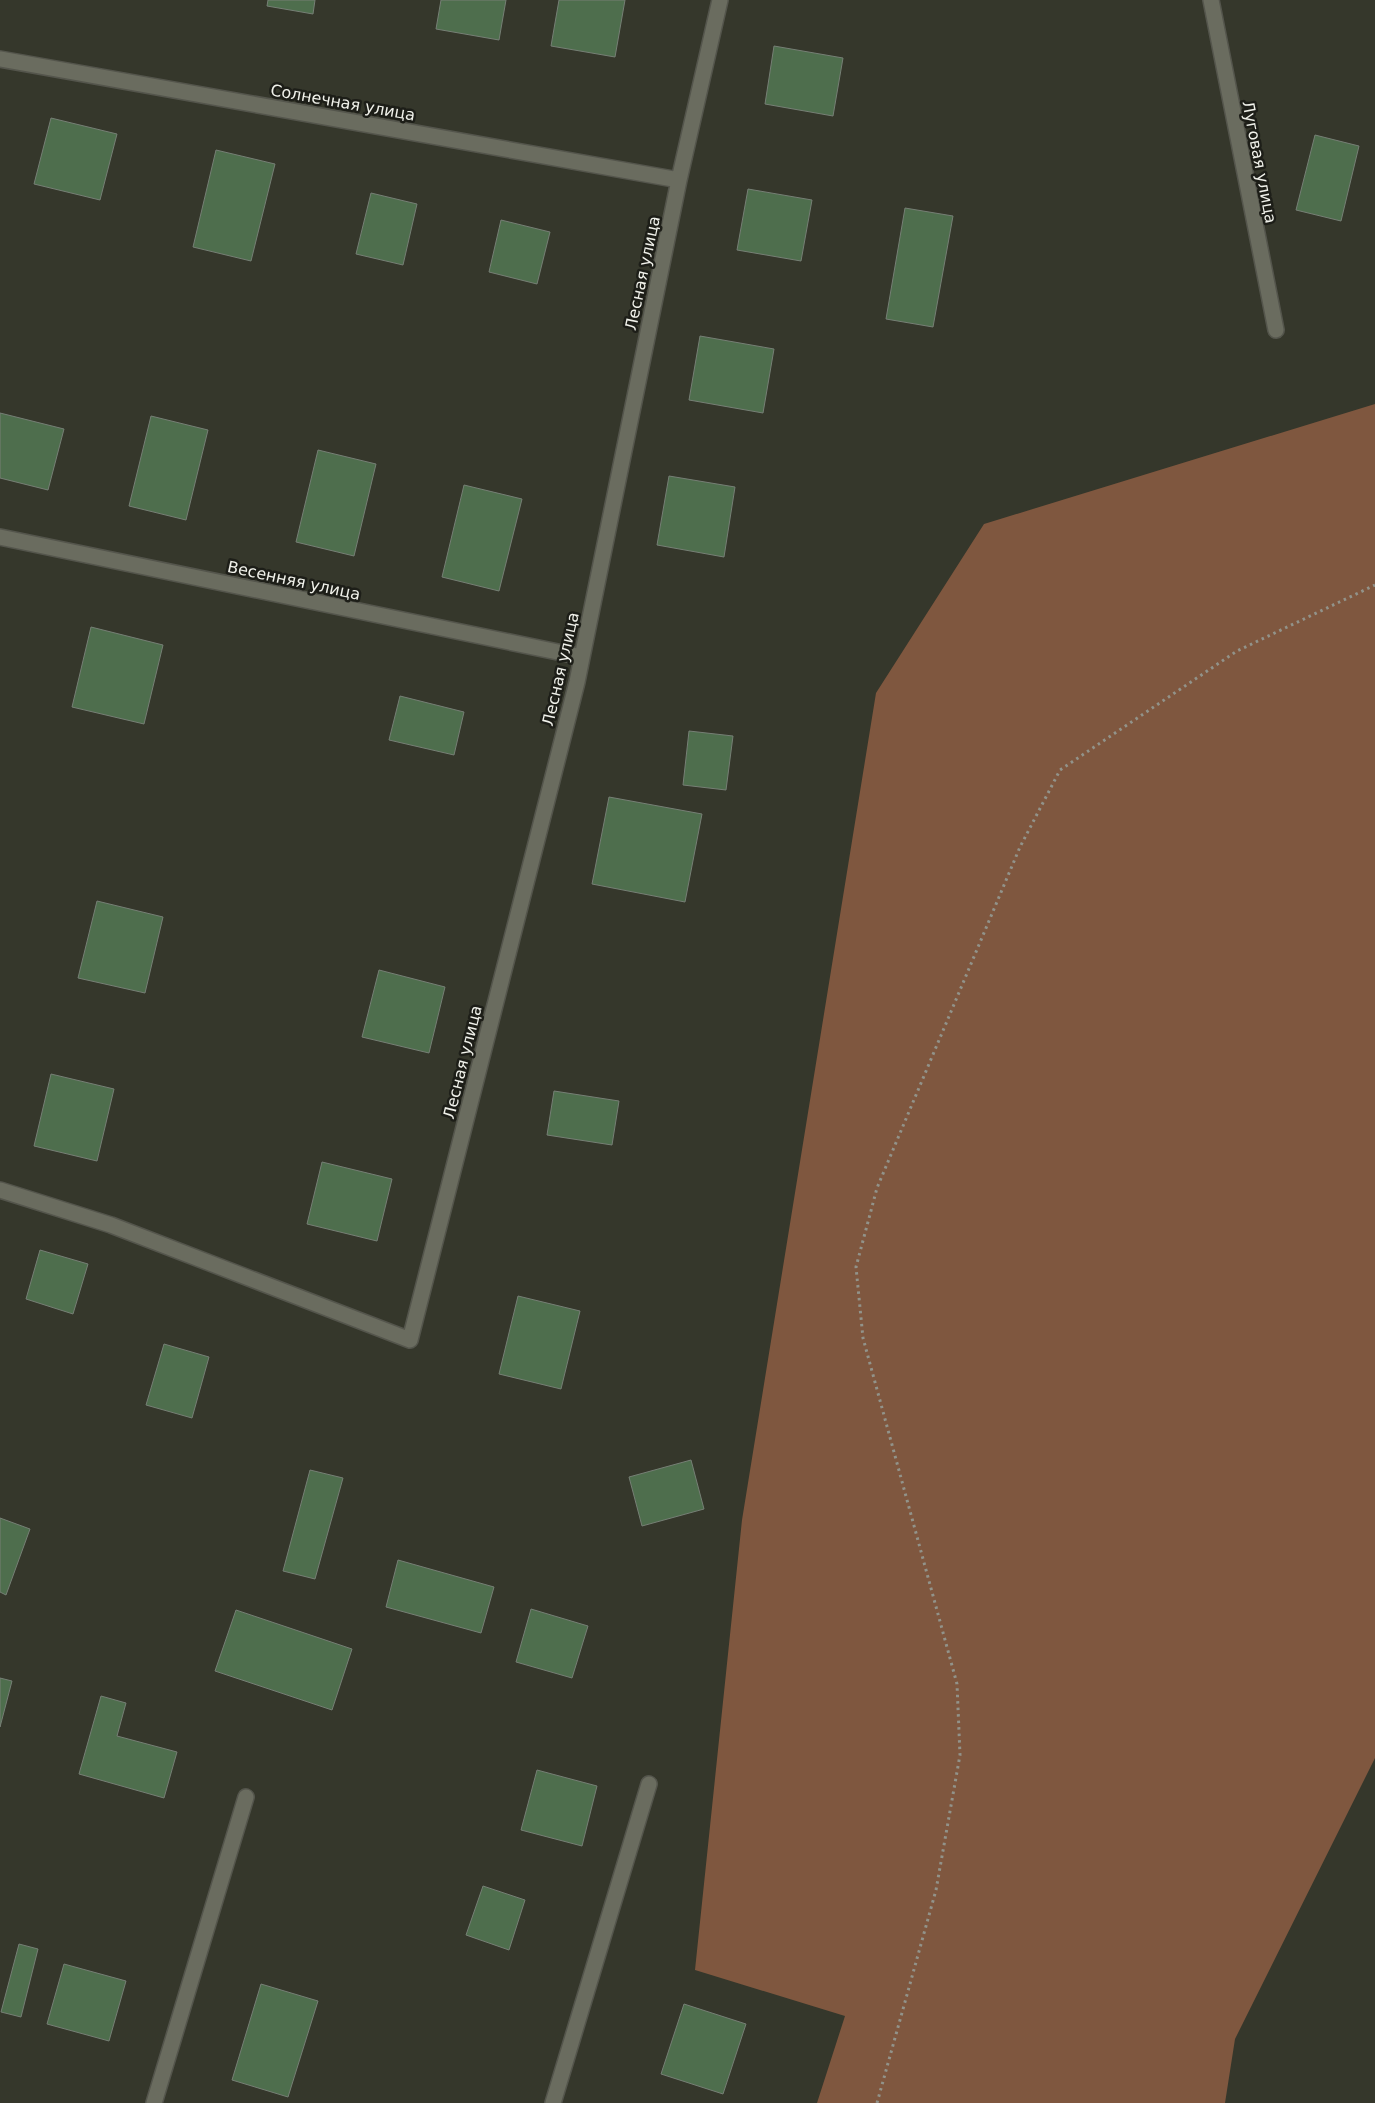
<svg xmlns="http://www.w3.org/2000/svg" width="1375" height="2103" viewBox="0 0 1375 2103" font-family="'DejaVu Sans',sans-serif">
  <rect width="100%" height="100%" fill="#35372b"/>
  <path fill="#7f573f" d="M1375 404V1758L1235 2039 1225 2103H817L845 2016 695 1970 742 1520 876 693 984 524Z"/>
  <path fill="#4e6e4d" stroke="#767f75" d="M268 0H315L313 14 267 6Z
    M441 0H506L499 40 436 29Z
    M559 0H625L615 57 551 46Z
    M774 46 843 58 833 116 765 104Z
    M51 118 117 134 100 200 34 184Z
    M1315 135 1359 146 1341 221 1296 210Z
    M216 150 275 164 251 261 193 247Z
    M748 189 812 200 801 261 737 250Z
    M371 193 417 204 403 265 356 254Z
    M905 208 953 216 933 327 886 319Z
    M501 220 550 232 537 284 489 272Z
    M700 336 774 349 763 413 689 400Z
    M0 413 64 429 48 490 0 478Z
    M151 416 208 430 186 520 129 506Z
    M318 450 376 464 354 556 296 542Z
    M669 476 735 487 724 557 657 545Z
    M464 485 522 499 499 591 442 577Z
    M91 627 163 645 144 724 72 707Z
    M400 696 464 712 454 755 389 740Z
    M689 731 733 736 726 790 683 785Z
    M609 797 702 814 685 902 592 884Z
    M97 901 163 917 145 993 78 978Z
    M379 970 445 987 429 1053 362 1037Z
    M51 1074 114 1089 97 1161 34 1146Z
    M554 1091 619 1101 612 1145 547 1135Z
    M322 1162 392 1179 377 1241 307 1224Z
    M40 1250 88 1264 73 1314 26 1299Z
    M518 1296 580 1311 561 1389 499 1374Z
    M164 1344 209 1357 192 1418 146 1405Z
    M691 1460 704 1509 642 1526 629 1477Z
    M310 1470 343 1478 315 1579 283 1571Z
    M0 1518 30 1529 6 1595 0 1592Z
    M398 1560 494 1587 481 1633 386 1607Z
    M531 1609 588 1626 572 1678 516 1662Z
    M236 1610 352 1649 332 1710 215 1671Z
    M0 1678 12 1681 0 1727Z
    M101 1696 126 1703 117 1736 177 1752 164 1798 79 1774Z
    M537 1770 597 1786 582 1846 521 1830Z
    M483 1886 525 1900 509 1950 466 1935Z
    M19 1944 38 1949 21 2017 1 2012Z
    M64 1964 126 1981 109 2041 47 2024Z
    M261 1984 318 2001 288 2097 232 2080Z
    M684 2004 746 2024 723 2094 661 2074Z"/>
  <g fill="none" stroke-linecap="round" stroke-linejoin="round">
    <defs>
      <path id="minor" d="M1211 0 1276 330
        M0 59 679 180
        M0 537 582 657
        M0 1190 111 1225 410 1340 577 682 679 180 720 0
        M154 2103 246 1797
        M553 2103 649 1784"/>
    </defs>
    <use href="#minor" stroke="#54554c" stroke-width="18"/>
    <path stroke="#92938a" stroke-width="3" stroke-dasharray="2.5 4" stroke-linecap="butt" d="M877 2103 936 1890 960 1755 957 1684 863 1338 856 1267 877 1188 1020 847 1060 770 1237 651 1375 585"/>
    <use href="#minor" stroke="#6a6c5f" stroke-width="15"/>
  </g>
  <g text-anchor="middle" stroke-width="5" stroke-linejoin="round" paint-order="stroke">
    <g font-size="16" fill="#f0f1ea" stroke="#1d1e18">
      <text transform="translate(343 102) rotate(10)" y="6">Солнечная улица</text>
      <text transform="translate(1260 162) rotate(79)" y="6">Луговая улица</text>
      <text transform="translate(642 273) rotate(-78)" y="6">Лесная улица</text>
      <text transform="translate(294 580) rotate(12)" y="6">Весенняя улица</text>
      <text transform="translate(560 669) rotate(-77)" y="6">Лесная улица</text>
      <text transform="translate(462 1062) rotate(-76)" y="6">Лесная улица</text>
    </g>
  </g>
</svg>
